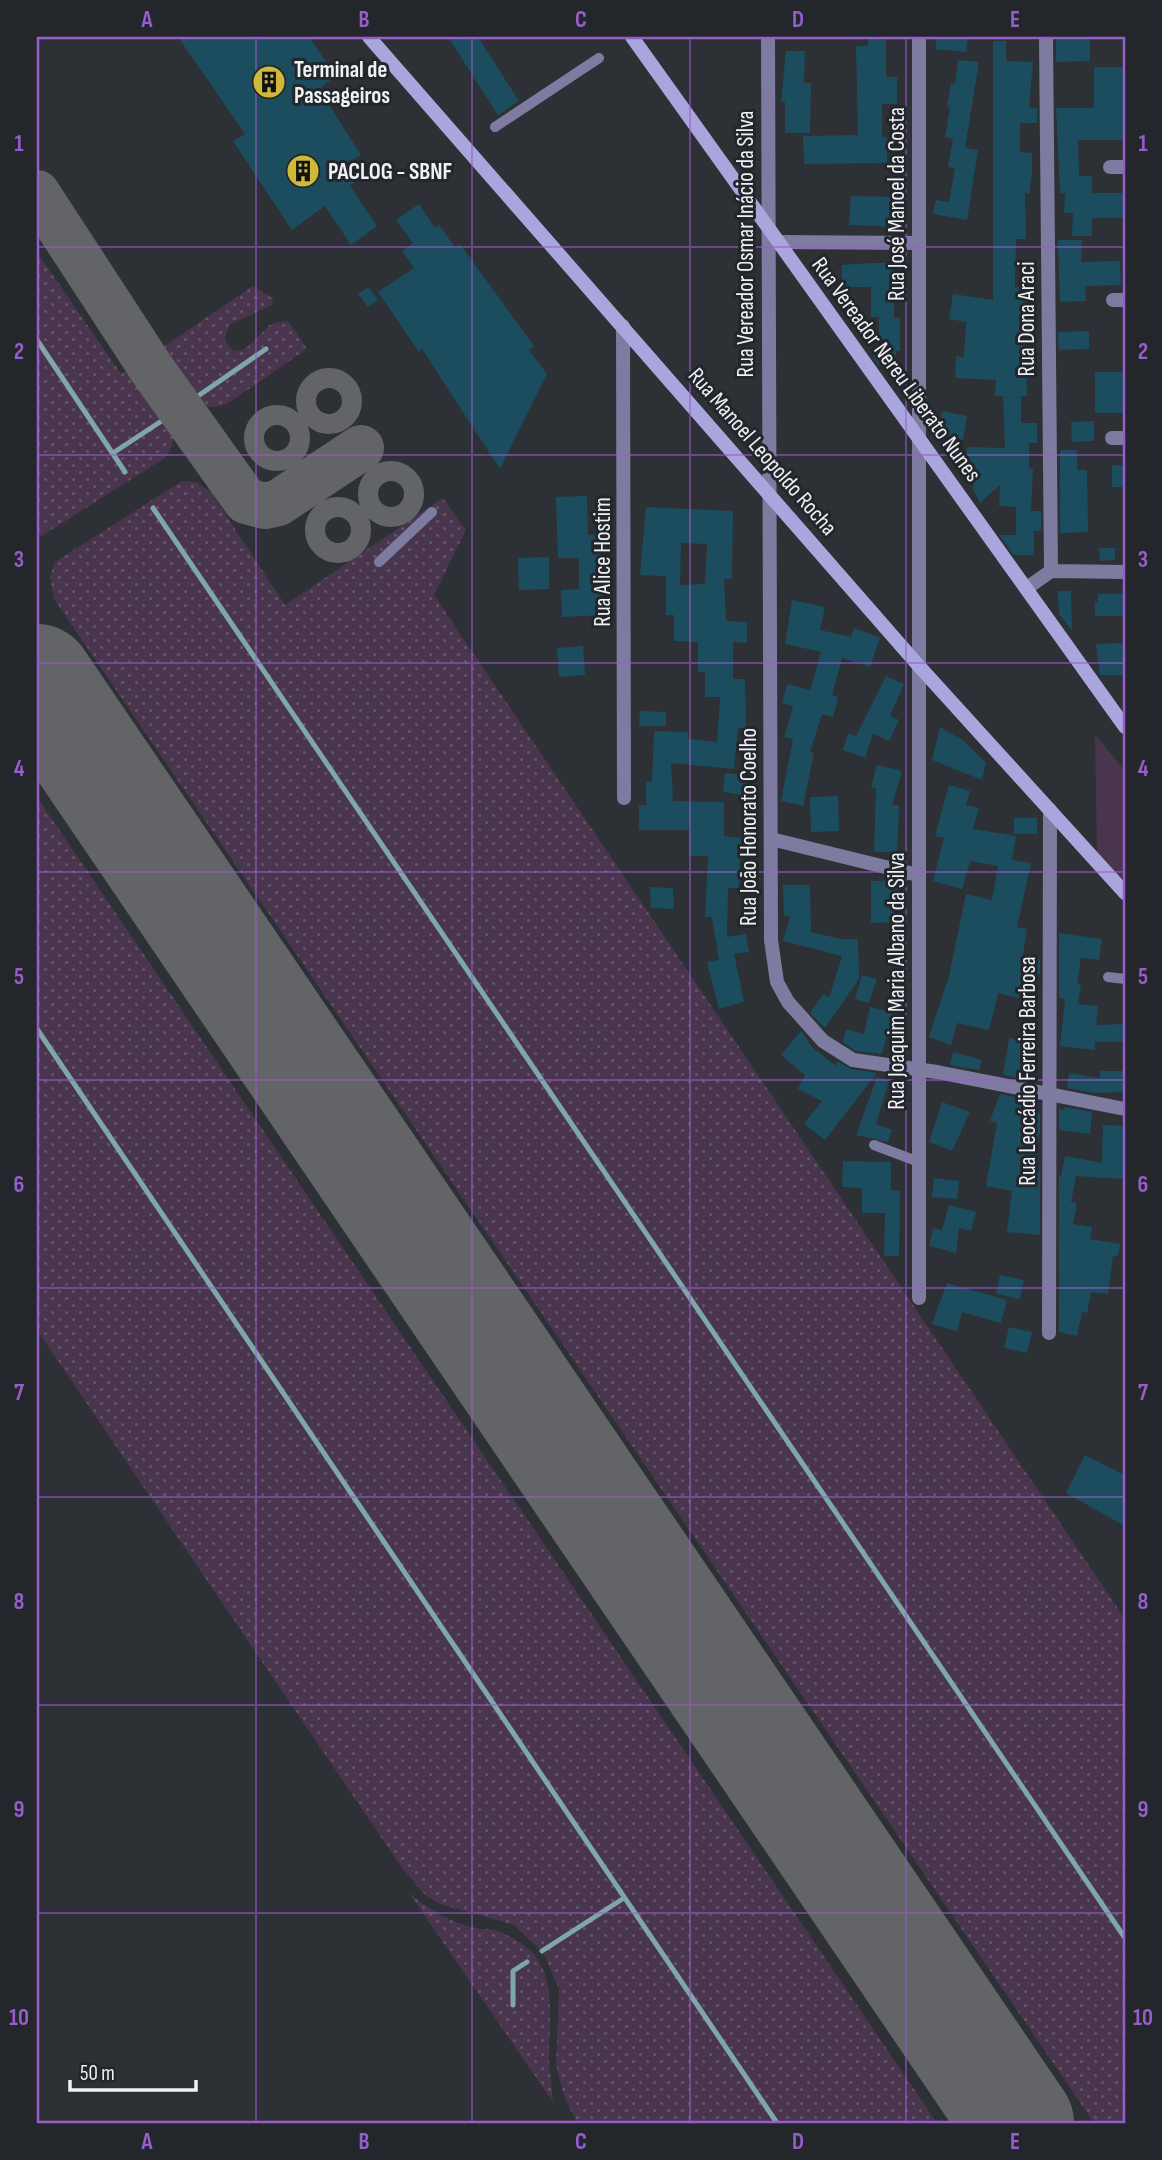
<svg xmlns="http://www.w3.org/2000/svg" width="1162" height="2160" viewBox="0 0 1162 2160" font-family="'Sofia Sans Condensed',sans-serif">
  <defs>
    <pattern id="grass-dots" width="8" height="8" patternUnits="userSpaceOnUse" patternTransform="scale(1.75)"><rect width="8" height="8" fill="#49354e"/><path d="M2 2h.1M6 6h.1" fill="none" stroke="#645368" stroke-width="1.8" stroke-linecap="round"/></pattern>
  </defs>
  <rect width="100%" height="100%" fill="#2d3035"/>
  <path fill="url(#grass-dots)" d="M37 252 121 374 133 367 173 426C174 440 174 448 163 459L37 539Z
    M253 286 273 298 272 305 229 325 225 339C238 370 258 332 272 324 276 322 283 321 288 321L307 349 227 404C212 409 202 408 189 399L157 351Z
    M182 481 196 482 211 492 285 605 443 498 466 530 434 595 1125 1619V2123H1094L54 599 50 577 55 562Z
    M37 797 937 2123H577L564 2096 556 2065 559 1989 544 1954 514 1925 440 1904 425 1895 402 1868 37 1330Z
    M409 1893C429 1909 450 1923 476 1928 483 1930 490 1928 497 1931 560 1953 550 2002 549 2054 549 2070 552 2086 553 2102Z"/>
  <path fill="#49354e" d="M1095 734 1125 771V882L1097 856Z"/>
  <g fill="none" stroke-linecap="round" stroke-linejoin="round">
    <path stroke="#7fa7a7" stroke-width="5" d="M37 340 125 472
      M198 396 266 349
      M113 453 160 422
      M153 508 1125 1938
      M37 1029 777 2123
      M542 1951 624 1898
      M513 2005V1971L527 1962"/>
    <path stroke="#626468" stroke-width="46" d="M37 193 151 368 246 501 265 506 278 503 361 448
      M319 401a10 10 0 1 1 20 0a10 10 0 1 1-20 0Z
      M267 438a10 10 0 1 1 20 0a10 10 0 1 1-20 0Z
      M381 494a10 10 0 1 1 20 0a10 10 0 1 1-20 0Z
      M328 530a10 10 0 1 1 20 0a10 10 0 1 1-20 0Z"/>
    <path stroke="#626468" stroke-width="112" d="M37 680 1018 2123"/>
  </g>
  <path fill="#1c4d5f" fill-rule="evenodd" d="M178 37H309L336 76 319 89 361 155 348 162 359 179 350 186 377 226 351 245 325 206 292 230 233 141 245 134Z
    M448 37H478L519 101 498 115Z
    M868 37H886V77H897V104H882V137H887V163L804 164 803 136 858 135 856 46H868Z
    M937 37H968L966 52 935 49Z
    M1056 37H1090V61L1056 62Z
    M993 41H1006V61L1033 62 1029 107 1037 108V123H1020V152L1032 153V172L1029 194 1025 193 1026 239H1016L1015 287H1031L1033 309V329H1025L1027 396H1021V423H1037V443H1029V468L1033 469 1031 511H1041V531H1034V555H1014L999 535H1016V507L999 506 1000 485 980 503 973 489 974 468H966L967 447 1005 448 1003 396H995L996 380 955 378 956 356 964 357 966 322 949 319 953 294 993 300Z
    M786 51H805L804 83H811L810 133H785V102H781Z
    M958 60 979 62 965 148 978 150 967 220 933 214 936 200 949 202 955 168 948 167 953 139 945 137 950 108 947 107 951 83 955 84Z
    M1094 67H1125L1124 140H1078L1079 176H1092V193H1125V218H1092V236H1072L1073 213H1064L1065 193H1060L1056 108H1094Z
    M851 196 898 197V227L849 225Z
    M419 204 435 228 439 225 455 247 460 244 534 346 529 350 547 374 500 469 422 349 419 352 378 292 414 268 402 251 413 243 396 220Z
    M1058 240H1082L1081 262 1120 261 1121 285 1085 286 1086 301 1060 302Z
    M871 263H893L894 318H900V351H896V364H878L874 359V351H879V317H871V287H842V265Z
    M369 287 378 300 368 307 358 294Z
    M1089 331V349L1059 350 1058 332Z
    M1095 372H1125V413H1095Z
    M942 411 967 416 963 440 938 435Z
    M1094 421V441L1072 442 1071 422Z
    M1060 450H1077V470H1087L1088 532 1060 533Z
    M1112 465 1125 466V487H1112Z
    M587 496 588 535H600L602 615 562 617 561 590 579 589V558H558L556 497Z
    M646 507 733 511 732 579H724L726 621 747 622V643L733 642V679H745L746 729 738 728 734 769 671 763 673 801 724 802V836L750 839 749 857 740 856 739 888H728L727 937 746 934 749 952 734 954 744 1002 719 1009 707 962 719 960 712 917H705L708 856H689V830H639V805H646V782H652L654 731 688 732V739L717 742 720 697H705V672H698V642L674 641V615H666V576L640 575ZM681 543 707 544 705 584 680 585Z
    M1099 548H1115V560L1100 561Z
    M549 557V589L519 590 518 558Z
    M1058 591H1071L1072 630 1059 614Z
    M1098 594H1125V616H1095V602H1098Z
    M792 600 825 607 820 630 851 637 854 628 880 638 870 667 842 658 832 695 838 697 833 717 822 714 810 752 814 753 803 806 781 801 793 739 784 737 793 706 782 703 787 684 810 690 821 652 785 644Z
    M1125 643V675H1100L1096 644Z
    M583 646 585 675 559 677 557 648Z
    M886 676 904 684 890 716 899 720 889 741 873 733 865 758 843 750 848 733 856 736Z
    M640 711 666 712V726H639Z
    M940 727 964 741 986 763 982 780 932 760Z
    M877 765 902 771 892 805H899L897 852H874L876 788 871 787Z
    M725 773 752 776 749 796 723 792Z
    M949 785 970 791 966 805 979 808 973 829 1016 836 1012 860 1031 863 1017 927 1027 929 1023 955 1040 959V974L1022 972 1019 998 998 993 989 1030 957 1023 951 1045 929 1037 949 976 966 894 992 900 998 866 970 861 962 889 933 881 944 838 935 836Z
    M838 796 839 831 811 832 810 797Z
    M1014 818H1037V834H1014Z
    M871 881H900V922L871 923Z
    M783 885H810L811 932 841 939H858L859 979 825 1028 810 1013 823 994 829 998 842 956 783 941 790 916H784Z
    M650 887 673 888 674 909 651 908Z
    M1059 933 1102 939 1099 960 1081 958 1077 984 1081 985 1078 1004 1098 1006 1096 1025 1125 1024V1042H1095V1050L1060 1046 1065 999 1059 998Z
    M862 975 877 979 869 1003 855 999Z
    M870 1007 901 1014 896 1038 887 1036 882 1054 856 1051 843 1042 846 1029 864 1034Z
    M801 1031 812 1047 836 1066 837 1061 851 1069 877 1073 825 1140 804 1124 822 1101 798 1089 805 1075 781 1055Z
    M1009 1038 1033 1042 1028 1080 1003 1075Z
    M953 1052 982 1060 979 1070 950 1065Z
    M1100 1071H1125V1092L1094 1093 1067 1088 1069 1073 1100 1078Z
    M877 1077 889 1081 876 1124 892 1130 888 1142 856 1135Z
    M1000 1094 1025 1099 1023 1108 1040 1113V1132L1032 1171 1040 1172V1235L1007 1232 1012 1191 986 1186 997 1123 990 1121Z
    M942 1102 970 1112 952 1151 929 1142Z
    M1064 1107 1092 1112 1090 1134 1059 1130V1109L1064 1110Z
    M1103 1125 1125 1126V1179L1076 1176 1071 1202 1077 1203 1073 1224 1092 1227 1090 1239 1120 1244 1118 1256H1113L1108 1294 1091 1292 1087 1313 1082 1312 1077 1336 1059 1332V1176H1061L1065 1156 1102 1163Z
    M843 1161 891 1162V1190L900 1191 899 1256H884L885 1213H862V1188L842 1187Z
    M934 1178 959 1181 957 1199 932 1197Z
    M949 1205 976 1212 971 1231 959 1228 956 1253 929 1246 933 1228 942 1230Z
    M1000 1275 1024 1280 1020 1299 996 1294Z
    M947 1283 1007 1300 1001 1323 962 1312 957 1331 932 1324Z
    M1009 1327 1032 1332 1027 1353 1004 1348Z
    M1085 1455 1125 1475V1526L1066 1493Z"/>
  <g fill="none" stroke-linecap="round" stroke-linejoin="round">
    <path stroke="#7d7b9f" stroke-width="10" d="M495 127 599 58
      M379 562 432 512
      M1108 977 1125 979
      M874 1145 919 1162"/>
    <path stroke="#7d7b9f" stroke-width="14" d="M768 37 771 940 777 982 788 1002 823 1041 853 1060 937 1072 1125 1109
      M1110 167H1125
      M779 242 918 243
      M1113 300H1125
      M623 326 624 798
      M1112 438H1125
      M1051 571 1125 572
      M1027 588 1051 571 1046 37
      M771 839 918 875
      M919 1298V37
      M1049 1333 1050 810"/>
    <path stroke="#a9a6de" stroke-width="14" d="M369 37 918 665 1125 893
      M632 37 1125 727"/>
  </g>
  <path fill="none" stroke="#985dcc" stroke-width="2" stroke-opacity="0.55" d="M256 37V2123M472 37V2123M690 37V2123M906 37V2123M37 247H1125M37 455H1125M37 663H1125M37 872H1125M37 1080H1125M37 1288H1125M37 1497H1125M37 1705H1125M37 1913H1125"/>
  <defs>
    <symbol id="building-disc" viewBox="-11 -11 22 22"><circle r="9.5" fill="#ceb938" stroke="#23272b"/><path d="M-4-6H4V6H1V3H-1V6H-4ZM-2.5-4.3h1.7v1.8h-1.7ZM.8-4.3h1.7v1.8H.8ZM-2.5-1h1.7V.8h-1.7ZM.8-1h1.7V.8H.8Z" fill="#111"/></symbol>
  </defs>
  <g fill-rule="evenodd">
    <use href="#building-disc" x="250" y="63" width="38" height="38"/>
    <use href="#building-disc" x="284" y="152" width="38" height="38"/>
  </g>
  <g text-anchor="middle" stroke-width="6" stroke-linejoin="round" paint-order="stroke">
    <g font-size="23" font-weight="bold" fill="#eff1f5" stroke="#23272b" text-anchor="start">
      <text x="294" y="77">Terminal de<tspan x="294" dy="26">Passageiros</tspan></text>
      <text x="328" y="179">PACLOG - SBNF</text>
    </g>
    <g font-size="23" fill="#eff1f5" stroke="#23272b">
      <text transform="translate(896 204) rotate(-90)" y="8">Rua José Manoel da Costa</text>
      <text transform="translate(745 244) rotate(-90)" y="8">Rua Vereador Osmar Inácio da Silva</text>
      <text transform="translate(1026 319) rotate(-90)" y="8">Rua Dona Araci</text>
      <text transform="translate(897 369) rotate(54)" y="8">Rua Vereador Nereu Liberato Nunes</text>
      <text transform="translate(763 451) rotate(49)" y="8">Rua Manoel Leopoldo Rocha</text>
      <text transform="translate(602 562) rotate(-90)" y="8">Rua Alice Hostim</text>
      <text transform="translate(748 827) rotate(-90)" y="8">Rua João Honorato Coelho</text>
      <text transform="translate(896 981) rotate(-90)" y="8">Rua Joaquim Maria Albano da Silva</text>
      <text transform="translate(1027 1071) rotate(-90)" y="8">Rua Leocádio Ferreira Barbosa</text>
    </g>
  </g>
  <rect width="1162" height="2160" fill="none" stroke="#23272b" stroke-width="77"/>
  <path d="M70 2080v10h126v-10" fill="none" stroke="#eff1f5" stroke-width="3.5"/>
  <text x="80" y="2080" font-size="21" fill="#eff1f5" stroke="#23272b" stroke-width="5" paint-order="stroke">50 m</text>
  <rect x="38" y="38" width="1086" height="2084" fill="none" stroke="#985dcc" stroke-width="2.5"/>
  <g font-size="23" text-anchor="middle" font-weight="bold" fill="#985dcc">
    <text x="147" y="27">A</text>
    <text x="364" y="27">B</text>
    <text x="581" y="27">C</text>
    <text x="798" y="27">D</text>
    <text x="1015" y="27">E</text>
    <text x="19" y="151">1</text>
    <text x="1143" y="151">1</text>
    <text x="19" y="359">2</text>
    <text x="1143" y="359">2</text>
    <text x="19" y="567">3</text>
    <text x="1143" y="567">3</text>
    <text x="19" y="776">4</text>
    <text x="1143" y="776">4</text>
    <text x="19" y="984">5</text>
    <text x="1143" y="984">5</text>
    <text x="19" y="1192">6</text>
    <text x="1143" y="1192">6</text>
    <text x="19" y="1400">7</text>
    <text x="1143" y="1400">7</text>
    <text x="19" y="1609">8</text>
    <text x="1143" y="1609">8</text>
    <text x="19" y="1817">9</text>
    <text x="1143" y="1817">9</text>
    <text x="19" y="2025">10</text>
    <text x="1143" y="2025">10</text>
    <text x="147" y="2149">A</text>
    <text x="364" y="2149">B</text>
    <text x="581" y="2149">C</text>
    <text x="798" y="2149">D</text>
    <text x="1015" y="2149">E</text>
  </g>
</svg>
